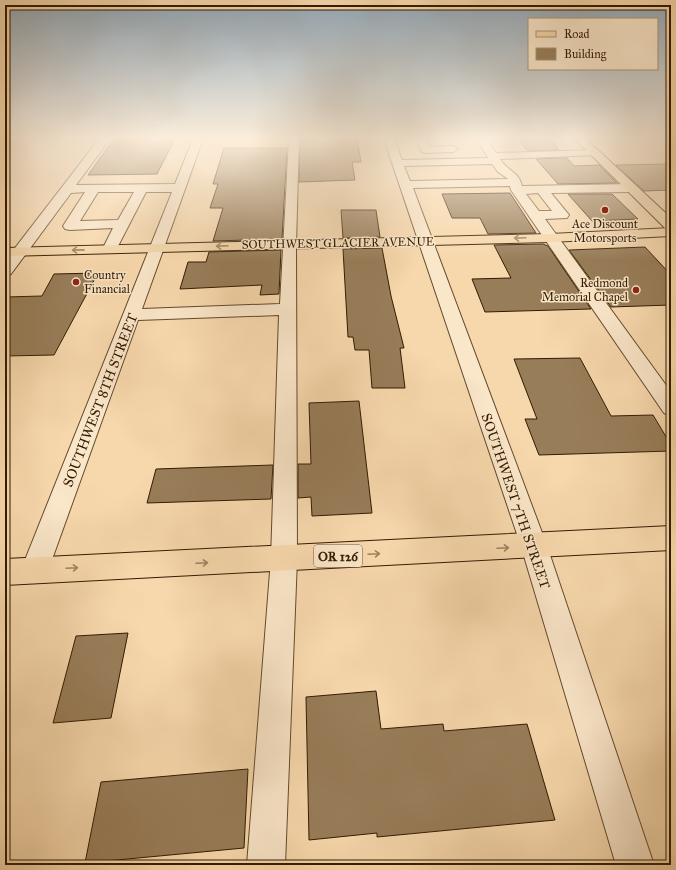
<svg xmlns="http://www.w3.org/2000/svg" width="676" height="870" viewBox="0 0 676 870" font-family="'IM FELL Great Primer',serif">
  <rect width="100%" height="100%" fill="#f7d8ac"/>
  <filter id="stains"><feTurbulence type="fractalNoise" baseFrequency=".005" numOctaves="4"/><feColorMatrix values="0 0 0 0 .2 0 0 0 0 .09 0 0 0 0 .02 0 0 0 .5 -.17"/></filter>
  <radialGradient id="worn" r=".72"><stop offset=".6" stop-color="#630" stop-opacity="0"/><stop offset="1" stop-color="#630" stop-opacity=".3"/></radialGradient>
  <path fill="#987d59" stroke="#321b00" d="M114 139H175L157 174 88 175Z
    M300 139H357L361 162H352L355 180 299 182Z
    M518 139H550L559 150 528 151Z
    M224 148H287L282 239 213 241 223 208H210L218 184H213Z
    M567 158 574 166 599 165 617 183 558 184 536 159Z
    M671 164V190L644 191 616 165Z
    M510 193 536 233 488 234 480 218H452L442 194Z
    M568 194H612L638 219 592 221Z
    M341 210H376L380 237 343 238Z
    M543 244 548 246 591 309 485 312 472 279 511 278 494 245Z
    M645 247 671 275V305L611 307 569 250Z
    M382 248 391 296 404 348H400L405 388H372L369 350H355L353 337H348L343 249Z
    M281 250 279 294 260 295 262 285 180 289 188 262H206L209 252Z
    M98 273 54 355 5 356V297L42 296 54 274Z
    M580 358 611 416 653 415 671 445V451L539 455 525 419H537L514 359Z
    M359 401 372 513 312 516 311 497 298 498V464H311L309 403Z
    M273 465 271 499 147 503 156 469Z
    M128 633 111 718 53 723 76 636Z
    M376 691 381 729 443 724 444 731 527 724 555 820 377 837V833L309 840 306 697Z
    M248 769 244 848 85 863 101 782Z"/>
  <g fill="none" stroke-linecap="round" stroke-linejoin="round">
    <defs>
      <path id="minor" d="M5 139H14L9 145 5 146Z
        M99 139H110L76 185 175 184 193 139H203L142 309 280 304 289 139H299L296 244 297 559 285 865H247L271 559 279 315 138 320 45 579 35 583 25 579 21 570 172 192H146L116 250 114 253H104L102 250 113 228 70 230 65 229 63 226 85 192 71 193 11 274 5 276V261ZM98 192H134L118 220 80 221Z
        M384 139H394L402 160 488 158 477 139H487L496 153 595 150 599 151 601 153 599 155 500 159C507 171 519 171 522 186L631 184 637 188 631 192 551 193 569 215 567 218 545 219 671 392V416L664 413 511 190 510 186 413 188 547 546 654 865H616L521 546ZM492 164 498 172 508 179 410 181 404 166ZM538 193 552 211H539L526 194Z
        M416 139H426L430 147 453 146 458 149 453 152 426 153 422 152Z"/>
      <path id="major" d="M575 139H586L671 218V230L666 229Z"/>
      <path id="highway" d="M671 228V236L550 242 5 256V248L550 234Z
        M671 526V550L5 585V559Z"/>
    </defs>
    <use href="#minor" stroke="#634a2b" stroke-width="2"/>
    <use href="#major" stroke="#321b00" stroke-width="2"/>
    <use href="#highway" stroke="#321b00" stroke-width="2"/>
    <use href="#minor" fill="#fae6c9" fill-rule="evenodd"/>
    <use href="#major" fill="#f7d8ac" fill-rule="evenodd"/>
    <use href="#highway" fill="#f7d8ac" fill-rule="evenodd"/>
  </g>
  <defs><path id="oneway-shaft" d="M-6 0H5M1.5-3L5.5 0L1.5 3" fill="none" stroke-width="1.6" stroke-linecap="round" stroke-linejoin="round"/></defs>
  <g stroke="#9e835f">
    <use href="#oneway-shaft" transform="translate(520 238) rotate(178)"/>
    <use href="#oneway-shaft" transform="translate(222 246) rotate(178)"/>
    <use href="#oneway-shaft" transform="translate(78 250) rotate(179)"/>
    <use href="#oneway-shaft" transform="translate(503 548) rotate(-3)"/>
    <use href="#oneway-shaft" transform="translate(374 554) rotate(-3)"/>
    <use href="#oneway-shaft" transform="translate(202 563) rotate(-3)"/>
    <use href="#oneway-shaft" transform="translate(72 568) rotate(-3)"/>
  </g>
  <linearGradient id="sky" x2="0" y2="1"><stop stop-color="#93a9b9"/><stop offset="0.53" stop-color="#fbedda"/><stop offset="1" stop-color="#fbedda" stop-opacity="0"/></linearGradient>
  <rect width="676" height="261" fill="url(#sky)"/>
  <g fill="#8f2418" stroke="#fae6c9" stroke-width="1.5">
    <circle cx="605" cy="210" r="4"/>
    <circle cx="76" cy="282" r="4"/>
    <circle cx="636" cy="290" r="4"/>
  </g>
  <g text-anchor="middle" stroke-width="3" stroke-linejoin="round" paint-order="stroke">
    <g font-size="12" fill="#321b00" stroke="#fae6c9">
      <text x="605" y="228">Ace Discount<tspan x="605" dy="14">Motorsports</tspan></text>
      <text x="84" y="279" text-anchor="start">Country<tspan x="84" dy="14">Financial</tspan></text>
      <text x="628" y="287" text-anchor="end">Redmond<tspan x="628" dy="14">Memorial Chapel</tspan></text>
    </g>
    <g font-size="12" fill="#321b00" stroke="#fae6c9">
      <text transform="translate(338 243) rotate(-1)" y="4">SOUTHWEST GLACIER AVENUE</text>
    </g>
    <rect fill="#fae6c9" stroke="#6e583c" stroke-width="1" x="314" y="545" width="48" height="22" rx="3"/>
    <g font-size="13" font-weight="bold" fill="#321b00">
      <text x="338" y="561">OR 126</text>
    </g>
    <g font-size="14" fill="#321b00" stroke="#fae6c9">
      <text transform="translate(100 400) rotate(-69)" y="5">SOUTHWEST 8TH STREET</text>
      <text transform="translate(516 501) rotate(71)" y="5">SOUTHWEST 7TH STREET</text>
    </g>
  </g>
  <rect width="676" height="870" fill="none" stroke="#f7d8ac" stroke-width="20"/>
  <rect x="6" y="6" width="664" height="858" fill="none" stroke="#321b00" stroke-width="2"/>
  <rect x="10" y="10" width="656" height="850" fill="none" stroke="#321b00"/>
  <rect x="528" y="18" width="130" height="52" fill="#fae6c9" stroke="#aa9579"/>
  <rect x="536" y="31" width="20" height="6" fill="#f7d8ac" stroke="#aa9579"/>
  <text x="564" y="38" font-size="12" fill="#321b00">Road</text>
  <rect x="536" y="48" width="20" height="12" fill="#987d59" stroke="#aa9579"/>
  <text x="564" y="58" font-size="12" fill="#321b00">Building</text>
  <rect width="100%" height="100%" filter="url(#stains)"/>
  <rect width="100%" height="100%" fill="url(#worn)"/>
</svg>
